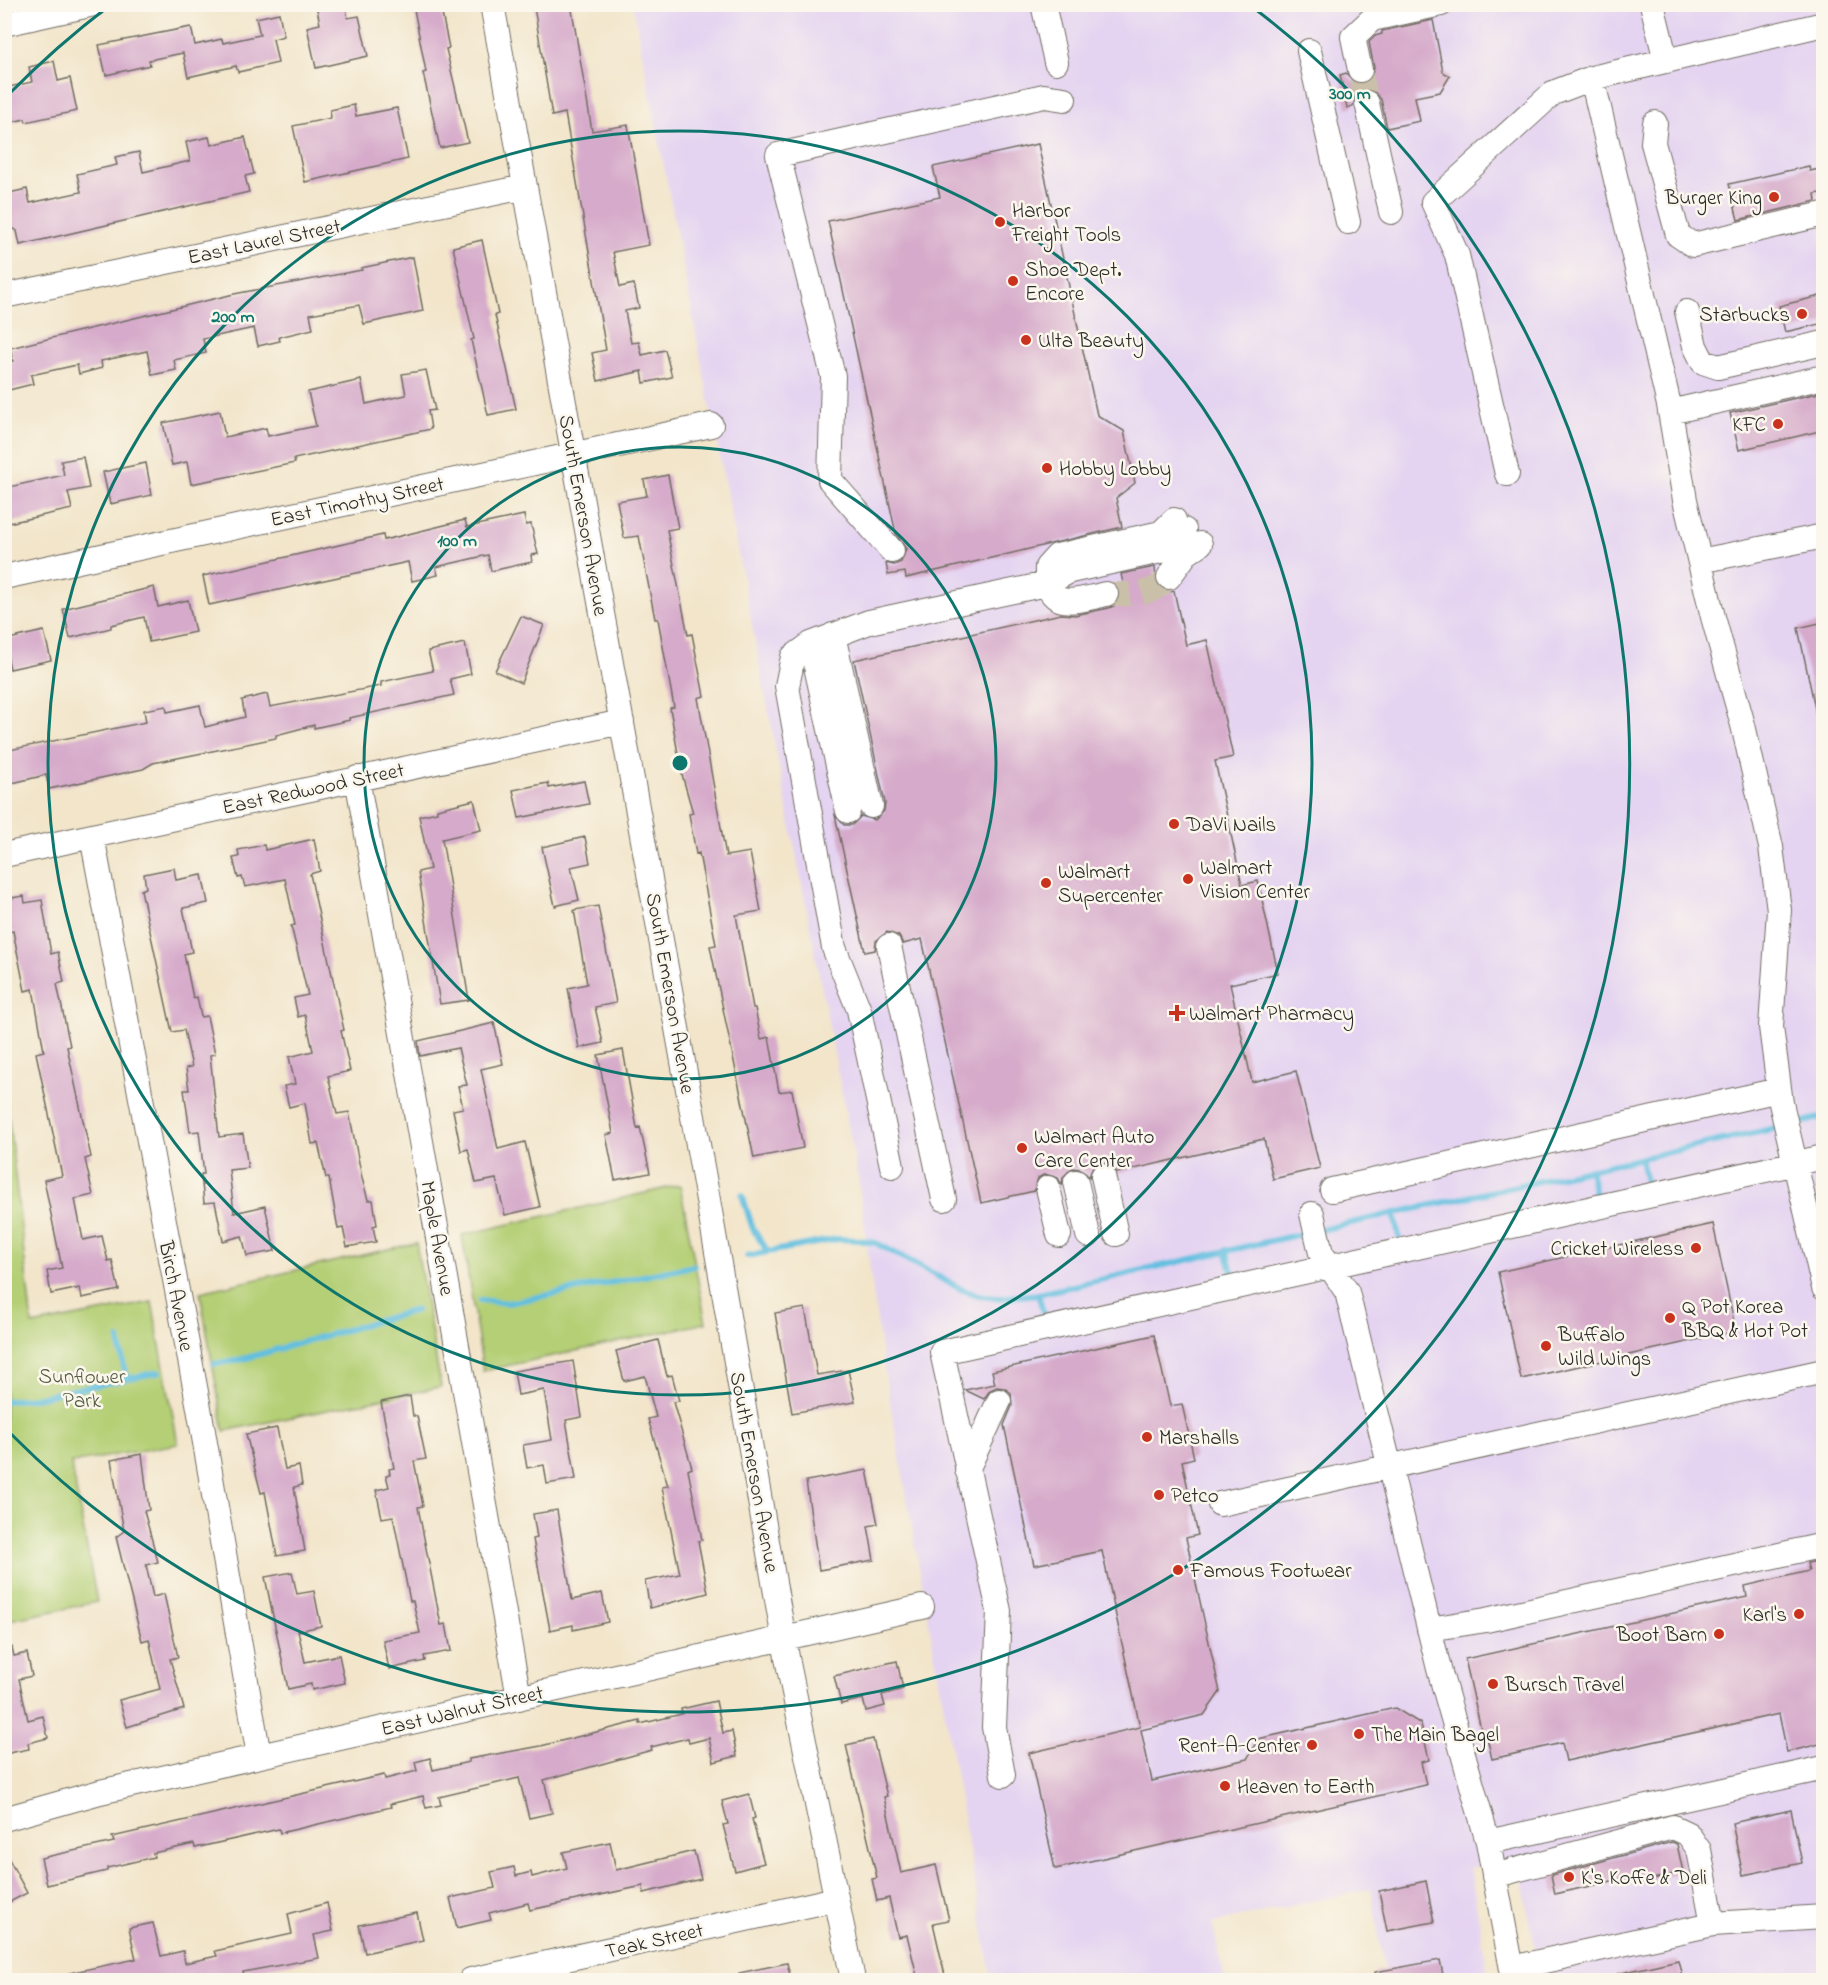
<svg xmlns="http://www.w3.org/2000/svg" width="1828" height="1985" viewBox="0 0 1828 1985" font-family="'Indie Flower',sans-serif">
  <rect width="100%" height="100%" fill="#fbf7ec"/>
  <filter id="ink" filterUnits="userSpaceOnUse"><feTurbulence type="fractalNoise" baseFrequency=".0167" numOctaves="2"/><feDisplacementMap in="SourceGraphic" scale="12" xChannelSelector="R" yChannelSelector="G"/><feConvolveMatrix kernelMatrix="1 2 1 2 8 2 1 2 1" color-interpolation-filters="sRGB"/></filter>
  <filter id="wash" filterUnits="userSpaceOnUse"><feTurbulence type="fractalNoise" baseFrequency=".008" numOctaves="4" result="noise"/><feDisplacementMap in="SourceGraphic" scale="24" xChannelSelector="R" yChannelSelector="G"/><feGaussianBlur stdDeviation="1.35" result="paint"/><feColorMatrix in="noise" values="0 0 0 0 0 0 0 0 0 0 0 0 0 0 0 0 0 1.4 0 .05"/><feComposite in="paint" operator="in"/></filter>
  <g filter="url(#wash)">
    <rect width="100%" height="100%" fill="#f2e5ca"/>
    <path fill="#e4d3f1" d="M633 5H1823V1980H1541L1518 1857 1470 1868 1489 1980H1386L1371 1889 1212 1923 1225 1980H992L881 1351 858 1177Z"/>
    <path fill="#b4cf75" stroke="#707d50" stroke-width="1.5" d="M4 1077 32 1325 152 1302 178 1444 71 1463 97 1602 5 1621Z
      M680 1185 706 1323 483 1371 462 1235Z
      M416 1243 441 1387 224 1431 200 1292Z"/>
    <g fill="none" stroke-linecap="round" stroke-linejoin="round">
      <path stroke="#62bfe0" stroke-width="6" d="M1791 1125 1824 1117
        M1641 1158 1646 1183
        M1590 1169 1595 1195
        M742 1195 753 1229 768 1252
        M1394 1213 1399 1237
        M1320 1230 1781 1127
        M1226 1250 1232 1272
        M747 1256 837 1239 858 1240 876 1243 963 1290 978 1295 998 1298 1038 1294 1310 1232
        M1038 1294 1043 1312
        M480 1300 508 1303 694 1266
        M119 1339 126 1379
        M214 1364 243 1359 416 1310
        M4 1401 35 1398 159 1372"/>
    </g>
    <g id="blocks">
      <path fill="#d6aaca" d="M316 4H345L348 18 359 16 368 56 316 68 307 27 320 24Z
        M413 4H440L449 48 446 49 468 142 440 148 423 73 426 72Z
        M547 4H571L592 131 628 125 649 245 613 252 620 287 634 284 639 308 625 311 631 343 639 342 642 355 665 350 672 377 644 383 642 371 598 381 592 353 606 350 565 113 552 116 534 7Z
        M279 13 284 36 273 39 278 63 238 72 236 66 188 77 183 53 149 60 150 65 106 75 99 45 191 27 195 45 222 39 223 43 260 35 256 18Z
        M1433 20 1443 72 1450 76 1440 92 1415 97 1420 121 1387 128 1381 99 1371 89 1358 92 1353 106 1347 108 1340 75 1346 73 1356 84 1370 80 1374 68 1369 42 1375 36 1382 34V31Z
        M54 61 58 81 70 78 77 111 26 122 25 119 4 124V88L32 82 29 67Z
        M354 105 356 116 397 108 408 159 305 182 293 126 331 118 330 110Z
        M209 137 211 145 245 137 254 174 245 176 249 192 20 245 17 231 13 228 4 230V194L27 189 30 203 81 192 77 174 117 165 115 157 139 152 143 172 190 161 186 142Z
        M1038 144 1097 415 1124 431 1135 483 1116 498 1122 527 906 578 905 572 888 575 886 563 894 565 901 562 906 549 896 534 828 221 940 197 933 167Z
        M1809 166 1810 171 1824 168V192L1815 194 1816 201 1738 220 1729 184Z
        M482 240 498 314 495 315 516 409 488 415 471 340 474 339 453 247Z
        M413 257 423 311 364 324 359 305 310 314 313 329 279 337 280 341 258 346 254 328 203 339 206 353 174 360 176 370 152 375 147 351 101 361 102 368 79 374 77 365 31 375 33 384 9 390 4 363 13 361 10 348 234 294 362 270 361 268Z
        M1824 295V323L1785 332 1779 306Z
        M426 370 435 410 428 411 431 429 294 459 295 463 191 484 187 462 172 465 163 423 220 411 225 437 266 428 268 436 316 426 308 392 361 380 366 404 406 395 402 374Z
        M1818 393 1824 430 1739 450 1730 413Z
        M83 457 89 488 68 492 72 509 4 524V488L64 475 61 461Z
        M146 463 152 495 110 504 103 472Z
        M668 475 678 528 667 530 688 635 692 634 704 696 698 698 726 856 750 852 761 911 736 915 753 1008H755L761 1039 769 1037 779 1092 792 1090 803 1148 754 1158 710 946 716 945 699 853 696 854 689 814 693 813 681 771 670 708 674 707 658 619H655L639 536 624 538 617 501 647 496 644 480Z
        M524 515 526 525 531 524 538 554 531 555 532 562 491 571 488 555 436 567 438 575 412 581 408 562 209 605 203 576 383 535 384 540 465 520 467 527Z
        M1155 567 1156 582 1161 594 1174 591 1186 645 1207 640 1233 757 1215 761 1242 885 1258 881 1278 973 1230 984 1252 1082 1296 1071 1320 1168 1273 1179 1264 1139 1117 1173 1113 1166 1100 1162 1093 1166 1089 1177 1081 1169 1072 1168 1063 1177 1062 1185 1058 1178 1045 1174 1038 1178 1034 1191 981 1203 922 939 903 944 899 936 887 932 876 941 875 950 865 952 835 815 844 825H852L861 816 875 820 884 811 885 803 854 660 1061 614 1075 615 1109 608 1127 600 1121 574Z
        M154 587 158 607 188 600 195 632 149 642 144 617 111 625V628L70 638 63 609Z
        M521 616 544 625 521 683 495 671Z
        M1824 622V712L1816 713 1798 628Z
        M44 631 51 660 10 669 4 640Z
        M465 643 471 674 450 679 454 695 349 718 350 720 314 728V725L276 735V738L153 763 143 769 49 789 46 775 4 785V751L146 722 144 710 166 706 167 712 200 705 205 727 245 717 242 700 267 694 270 707 381 686V682L433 671 428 651Z
        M584 781 589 804 519 818 513 790 548 783 549 788Z
        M474 800 481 830 442 839 469 1000 440 1004 418 872 430 869 419 816 437 812V809Z
        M585 837 590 863 571 867 579 900 555 906 542 847Z
        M314 839 320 871 310 874 344 1030 341 1031 350 1071 328 1076 337 1114 349 1112 362 1178 368 1200H373L377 1225 373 1226 376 1242 347 1247 343 1228 338 1229 329 1178H326L318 1143 312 1144 305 1103 289 1107 284 1086 295 1084 289 1057 313 1051 305 1015 298 1017 294 998 308 995 291 926 295 925 285 879 245 887 242 877 238 878 233 858 239 857 238 850 264 845 265 850Z
        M174 868 176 880 202 875 208 903 183 908 192 952 184 954 193 998 197 997 201 1017 207 1016 215 1054 210 1055 219 1137 243 1134 248 1168 229 1170 234 1213 265 1206 275 1251 247 1256 242 1236 223 1241 215 1202 204 1203 201 1174H204L199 1131 190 1132 184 1090H189L186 1068 192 1067 184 1030 172 1032 141 890 146 888 144 874Z
        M24 896 25 903 42 900 51 954 58 952 64 982 57 984 70 1046 67 1047 91 1157 85 1159 93 1195 75 1199 83 1240 102 1236 108 1261 112 1260 119 1290 82 1298 80 1288 51 1294 47 1271 62 1268 44 1180 62 1176 36 1053 44 1051 33 989 25 991 13 931 4 932V899Z
        M598 906 616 1003 595 1007 603 1043 579 1048 568 988 587 984 574 910Z
        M494 1023 503 1064 481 1069 498 1149 525 1142 540 1207 505 1215 496 1179 476 1183 468 1149 461 1151 453 1110 463 1108 458 1086 467 1085 458 1048 420 1056 418 1041Z
        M623 1050 637 1128 640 1127 650 1173 615 1180 606 1135 613 1133 598 1055Z
        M1713 1224 1736 1331 1521 1379 1498 1272Z
        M805 1308 817 1375 848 1370 855 1402 792 1413 775 1313Z
        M1154 1335 1170 1406 1182 1404 1194 1458 1182 1461 1198 1535 1186 1538 1220 1692 1204 1715 1141 1730 1152 1781 1247 1759 1258 1739 1395 1708 1421 1724 1429 1760 1421 1762 1426 1785 1055 1869 1029 1753 1140 1727 1102 1551 1034 1565 1004 1425 1012 1406 1011 1393 1004 1388 997 1387 990 1390 984 1399 965 1390 995 1384 992 1371Z
        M658 1340 667 1376 672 1375 679 1401 673 1402 692 1468 688 1470 702 1540 698 1541 708 1593 650 1608 645 1581 680 1574 662 1487 668 1486 648 1419 656 1417 645 1376 624 1381 616 1351Z
        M573 1361 582 1417 566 1420 576 1479 547 1484 544 1465 527 1468 523 1445 552 1440 544 1390 518 1395 514 1371Z
        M410 1396 413 1416H417L426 1459 414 1461 423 1506 418 1507 441 1625 446 1624 451 1651 424 1656 425 1661 389 1669 383 1640 420 1633 413 1601H410L393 1516 382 1518 376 1490 389 1487 386 1475 390 1474 389 1469 394 1468 381 1402Z
        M277 1428 285 1469 299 1466 302 1485 294 1487 305 1551 277 1556 265 1492 261 1493 246 1434Z
        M142 1454 149 1510 144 1511 158 1562 146 1565 153 1597 164 1594 178 1657 170 1659 184 1709 127 1727 119 1700 160 1689 149 1639 142 1641 116 1537 124 1531 111 1460Z
        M867 1470 878 1524 868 1526 874 1560 819 1570 806 1481Z
        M557 1510 572 1600 602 1593 608 1622 573 1630V1625L550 1630 533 1539 537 1538 533 1514Z
        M1824 1560V1743L1787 1752 1779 1714 1566 1761 1562 1743 1492 1759 1487 1737 1483 1738 1465 1659 1747 1597 1745 1586 1809 1571 1807 1563Z
        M292 1572 297 1594 314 1591 321 1626 298 1631 305 1662 339 1655 345 1683 312 1690 311 1684 288 1689 265 1577Z
        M12 1647 14 1656 27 1653 32 1676 19 1679 28 1720 43 1716 48 1738 28 1743 29 1749 4 1754V1648Z
        M897 1661 903 1689 882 1695 885 1706 866 1711 863 1699 841 1704 834 1676Z
        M716 1701 723 1733 732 1731 737 1756 714 1762 709 1738 689 1743 688 1738 651 1747 652 1750 544 1780 552 1813 529 1818 519 1778 439 1797 441 1805 426 1808 423 1796 390 1804 391 1807 280 1833 279 1829 195 1848 194 1844 153 1853 154 1857 107 1868V1871L47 1885 41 1858 114 1842 112 1837 384 1775 385 1779 417 1771 415 1762 430 1758 433 1770 469 1762V1759L541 1746 640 1721V1724L682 1714 681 1709Z
        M873 1739 887 1796 884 1797 901 1873 936 1865 949 1920 933 1923 946 1980H918L907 1935 898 1937 889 1898 877 1901 872 1879 877 1878 846 1745Z
        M749 1794 755 1818 752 1819 764 1863 735 1871 723 1825 728 1824 722 1801Z
        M1791 1810 1802 1863 1743 1875 1732 1823Z
        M610 1842 616 1870 694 1851 701 1879 644 1893 643 1886 530 1910 528 1903 489 1913 491 1920 457 1928 450 1898 495 1888 491 1872 514 1867 516 1876 531 1872 532 1877 567 1868 563 1852Z
        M1672 1842 1677 1844 1683 1872 1640 1882 1638 1875 1555 1894 1551 1875Z
        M4 1850 27 1893 4 1905Z
        M1426 1881 1434 1922 1387 1931 1379 1891Z
        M327 1903 333 1931 314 1935 319 1958 243 1972 244 1976 225 1980H70L69 1973 136 1959 129 1928 153 1923 161 1956 183 1951 185 1963 217 1956 215 1951 292 1934 288 1914Z
        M417 1913 423 1940 365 1953 359 1925Z
        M1440 1960 1444 1980H1376L1375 1972Z
        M1678 1960 1683 1980H1618L1617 1974Z
        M787 1963 791 1980H740L739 1973Z"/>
    </g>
  </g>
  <g filter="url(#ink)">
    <use href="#blocks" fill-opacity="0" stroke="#716c63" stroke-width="1.5"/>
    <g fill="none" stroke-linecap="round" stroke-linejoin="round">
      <path stroke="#cac0aa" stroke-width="24" stroke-dasharray="24 12" stroke-linecap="butt" d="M1360 70 1367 103
        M1106 594C1130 594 1153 597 1169 577"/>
      <defs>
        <path id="minor" d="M492 4 708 1200 788 1663 853 1980
          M1043 4 1056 62
          M1652 4 1666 61
          M4 24 94 4
          M1309 51 1348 222
          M1360 70 1353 37 1372 19 1441 4
          M1592 78 1669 405 1685 500 1713 617 1743 725 1771 847 1779 910 1771 1027 1781 1103 1824 1288
          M1367 103 1391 212
          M1655 123 1653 143 1678 235 1693 245 1824 214
          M4 296 524 187
          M1687 312 1695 346 1703 362 1718 367 1824 343
          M1670 412 1824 377
          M1507 474 1457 255 1433 202 1553 93 1592 78 1824 24
          M892 551 830 480 833 376 778 155 1044 96 1064 99
          M1700 561 1824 536
          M4 577 711 425
          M1169 577 1186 554 1200 544
          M1106 594C1075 601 1045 613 1047 567L1057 556 1161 533 1174 520
          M833 635 871 806
          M811 644 848 811
          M357 778 519 1698
          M92 836 199 1408 259 1756
          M4 855 622 722
          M889 946 944 1199
          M892 1166 859 1010 834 948 787 686 793 657 811 644 869 622 1046 584 1070 571 1161 551 1173 543 1184 530
          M1103 1176 1116 1234
          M1076 1182 1088 1235
          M1048 1188 1059 1235
          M1332 1190 1779 1090
          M1312 1214 1321 1253 1347 1292 1439 1669 1488 1842 1514 1980
          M967 1470 999 1401
          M1220 1504 1824 1371
          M1429 1629 1486 1620 1824 1545
          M1003 1775 994 1727 999 1611 942 1352 1824 1157
          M4 1819 100 1792 922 1607
          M1488 1842 1824 1768
          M1494 1876 1673 1827 1688 1834 1699 1850 1713 1924
          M1512 1968 1713 1924 1824 1917
          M471 1980 836 1899"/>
      </defs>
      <use href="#minor" stroke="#716c63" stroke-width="26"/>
      <use href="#minor" stroke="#fff" stroke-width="24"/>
    </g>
  </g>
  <g fill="none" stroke="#0f766e" stroke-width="3">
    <circle cx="680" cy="763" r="316"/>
    <circle cx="680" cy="763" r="632"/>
    <path d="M10 93A948 948 0 0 1 109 6M1251 6A948 948 0 1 1 10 1433"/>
  </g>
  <g fill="#c8321e" stroke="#fbf7ec" stroke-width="2">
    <circle cx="1774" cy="197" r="6"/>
    <circle cx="1000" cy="222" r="6"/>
    <circle cx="1013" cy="281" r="6"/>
    <circle cx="1802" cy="314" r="6"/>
    <circle cx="1026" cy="340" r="6"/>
    <circle cx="1778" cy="424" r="6"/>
    <circle cx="1047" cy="468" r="6"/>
    <circle cx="1174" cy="824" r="6"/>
    <circle cx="1188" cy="879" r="6"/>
    <circle cx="1046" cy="883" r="6"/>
    <path d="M1174 1004h6v6h6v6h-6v6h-6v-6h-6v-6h6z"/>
    <circle cx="1022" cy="1148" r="6"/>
    <circle cx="1696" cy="1248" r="6"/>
    <circle cx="1670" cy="1318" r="6"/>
    <circle cx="1546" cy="1346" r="6"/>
    <circle cx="1147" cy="1437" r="6"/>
    <circle cx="1159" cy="1495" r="6"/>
    <circle cx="1178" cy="1570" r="6"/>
    <circle cx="1799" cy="1614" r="6"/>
    <circle cx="1719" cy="1634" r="6"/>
    <circle cx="1493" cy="1684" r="6"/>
    <circle cx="1359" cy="1734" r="6"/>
    <circle cx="1312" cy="1745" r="6"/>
    <circle cx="1225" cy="1786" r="6"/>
    <circle cx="1569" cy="1877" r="6"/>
  </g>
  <g text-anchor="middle" stroke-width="5" stroke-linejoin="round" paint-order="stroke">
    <g font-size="21" fill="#2b2b2b" stroke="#fbf7ec" text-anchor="start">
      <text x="1762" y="204" text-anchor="end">Burger King</text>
      <text x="1012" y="217">Harbor<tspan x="1012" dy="24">Freight Tools</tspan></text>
      <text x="1025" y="276">Shoe Dept.<tspan x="1025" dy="24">Encore</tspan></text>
      <text x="1790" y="321" text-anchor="end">Starbucks</text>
      <text x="1038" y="347">Ulta Beauty</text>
      <text x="1766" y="431" text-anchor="end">KFC</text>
      <text x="1059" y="475">Hobby Lobby</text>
      <text x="1186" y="831">DaVi Nails</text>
      <text x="1200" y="874">Walmart<tspan x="1200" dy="24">Vision Center</tspan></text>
      <text x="1058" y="878">Walmart<tspan x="1058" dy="24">Supercenter</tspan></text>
      <text x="1189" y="1020">Walmart Pharmacy</text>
      <text x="1034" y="1143">Walmart Auto<tspan x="1034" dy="24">Care Center</tspan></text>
      <text x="1684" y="1255" text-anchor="end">Cricket Wireless</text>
      <text x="1682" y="1313">Q Pot Korea<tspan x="1682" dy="24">BBQ &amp; Hot Pot</tspan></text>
      <text x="1558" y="1341">Buffalo<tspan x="1558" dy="24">Wild Wings</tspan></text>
      <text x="1159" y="1444">Marshalls</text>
      <text x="1171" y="1502">Petco</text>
      <text x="1190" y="1577">Famous Footwear</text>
      <text x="1787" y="1621" text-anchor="end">Karl's</text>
      <text x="1707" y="1641" text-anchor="end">Boot Barn</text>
      <text x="1505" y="1691">Bursch Travel</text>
      <text x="1371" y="1741">The Main Bagel</text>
      <text x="1300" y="1752" text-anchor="end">Rent-A-Center</text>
      <text x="1237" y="1793">Heaven to Earth</text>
      <text x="1581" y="1884">K's Koffe &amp; Deli</text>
    </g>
    <g font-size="21" fill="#2b2b2b" stroke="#fbf7ec">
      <text transform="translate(264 241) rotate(-12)" y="7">East Laurel Street</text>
      <text transform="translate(357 501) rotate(-12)" y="7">East Timothy Street</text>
      <text transform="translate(584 515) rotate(80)" y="7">South Emerson Avenue</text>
      <text transform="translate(313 788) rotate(-12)" y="7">East Redwood Street</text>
      <text transform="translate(671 993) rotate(80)" y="7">South Emerson Avenue</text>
      <text transform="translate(438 1238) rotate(80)" y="7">Maple Avenue</text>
      <text transform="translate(177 1296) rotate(79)" y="7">Birch Avenue</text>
      <text transform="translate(755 1472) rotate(80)" y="7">South Emerson Avenue</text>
      <text transform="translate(462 1710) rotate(-13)" y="7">East Walnut Street</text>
      <text transform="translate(654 1940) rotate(-13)" y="7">Teak Street</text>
    </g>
    <g font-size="21" fill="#545c41" stroke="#fbf7ec">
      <text x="82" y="1383">Sunflower<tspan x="82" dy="24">Park</tspan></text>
    </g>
  </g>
  <circle cx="680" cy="763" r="9" fill="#0f766e" stroke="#fbf7ec" stroke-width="3"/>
  <g font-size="18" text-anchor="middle" font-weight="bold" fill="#0f766e" stroke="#fbf7ec" stroke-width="5" stroke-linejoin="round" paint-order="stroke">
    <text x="1350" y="99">300 m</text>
    <text x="233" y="322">200 m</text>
    <text x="457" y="546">100 m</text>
  </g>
  <rect width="1828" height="1985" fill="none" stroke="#fbf7ec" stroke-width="24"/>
</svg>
